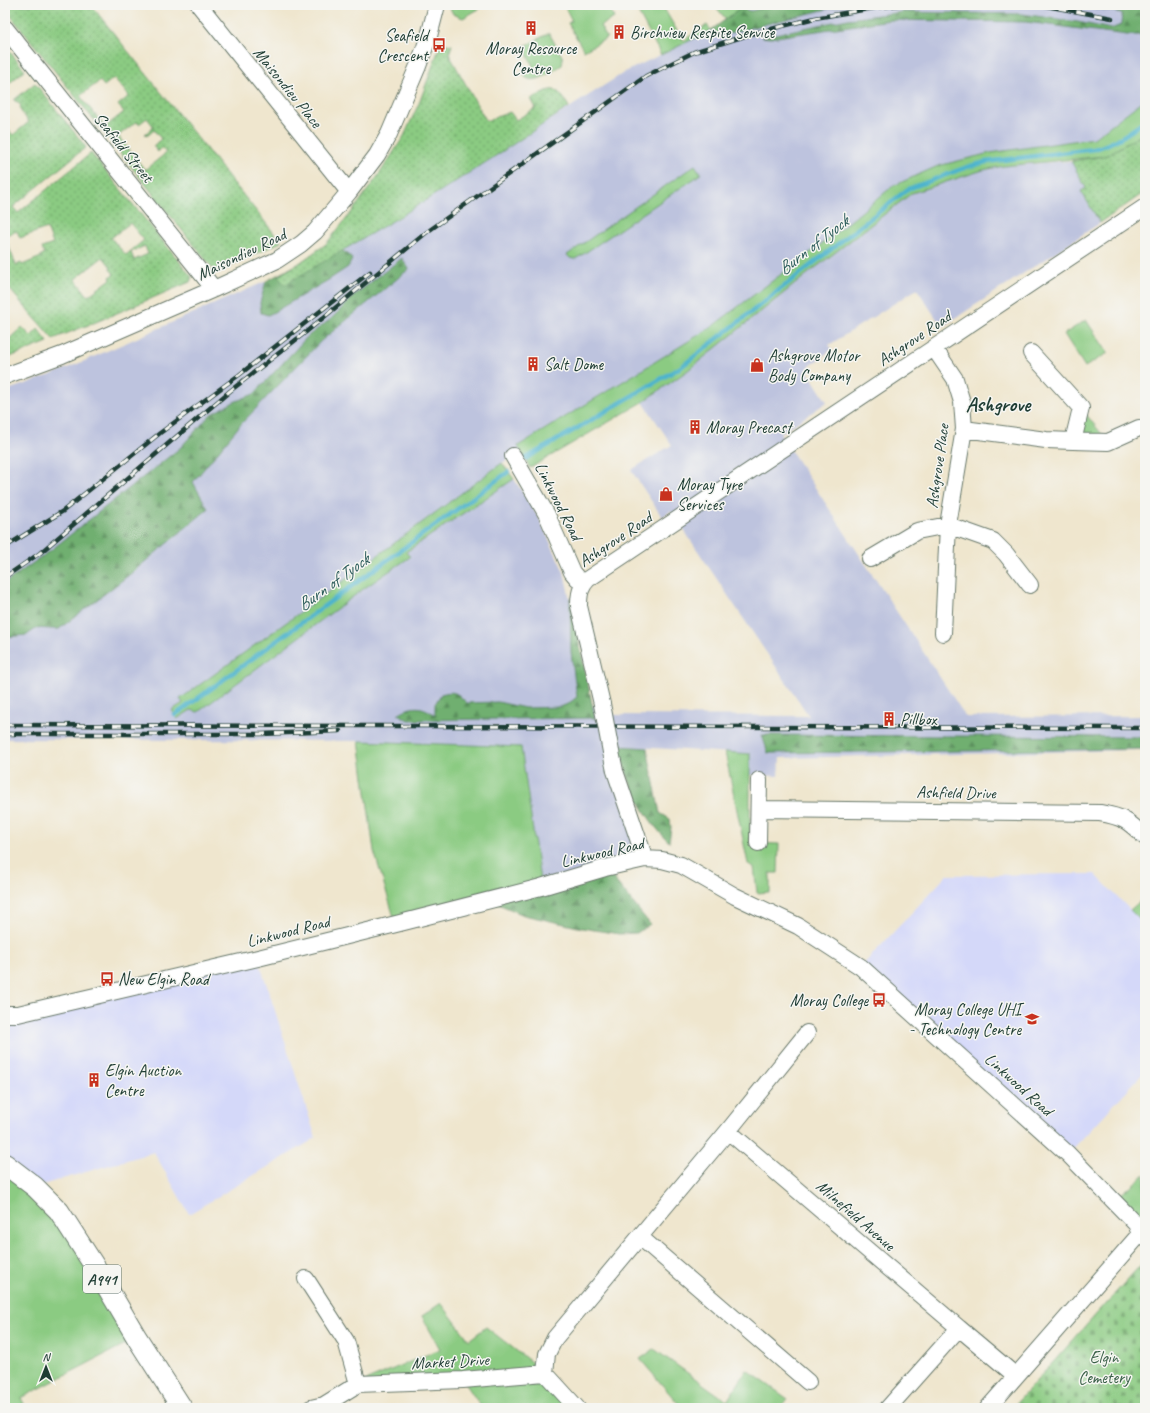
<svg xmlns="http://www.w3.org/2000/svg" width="1150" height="1413" viewBox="0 0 1150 1413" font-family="Caveat,sans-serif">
  <defs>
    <pattern id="forest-firs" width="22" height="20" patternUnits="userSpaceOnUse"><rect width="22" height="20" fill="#70af70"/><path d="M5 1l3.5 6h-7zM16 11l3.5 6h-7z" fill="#5b905d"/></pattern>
    <pattern id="cemetery-stones" width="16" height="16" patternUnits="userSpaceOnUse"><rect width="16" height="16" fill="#8bcb82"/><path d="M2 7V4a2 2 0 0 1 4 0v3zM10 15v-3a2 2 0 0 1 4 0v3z" fill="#71a66b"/></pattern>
    <pattern id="garden-dots" width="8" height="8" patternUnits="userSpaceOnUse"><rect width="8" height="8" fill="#8bcb82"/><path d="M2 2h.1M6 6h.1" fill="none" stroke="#71a66b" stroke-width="1.8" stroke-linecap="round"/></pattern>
  </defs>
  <rect width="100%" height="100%" fill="#f6f6f2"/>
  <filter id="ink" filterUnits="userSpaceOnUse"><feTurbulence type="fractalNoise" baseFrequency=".025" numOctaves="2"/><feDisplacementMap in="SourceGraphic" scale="8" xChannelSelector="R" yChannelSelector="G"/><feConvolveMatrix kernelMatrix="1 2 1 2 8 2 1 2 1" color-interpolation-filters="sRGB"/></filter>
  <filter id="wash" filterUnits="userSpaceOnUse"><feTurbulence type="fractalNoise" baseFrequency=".012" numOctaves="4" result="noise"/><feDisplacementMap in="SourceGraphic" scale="16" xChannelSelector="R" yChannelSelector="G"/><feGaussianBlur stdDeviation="0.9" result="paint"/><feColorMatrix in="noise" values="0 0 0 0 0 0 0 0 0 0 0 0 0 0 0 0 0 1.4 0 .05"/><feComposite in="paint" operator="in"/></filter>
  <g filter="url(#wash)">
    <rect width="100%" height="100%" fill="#efe6ce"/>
    <path fill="#d4d8f9" d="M1095 874 1145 925V1071L1068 1154 861 967 947 875Z
      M258 958 316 1138 189 1214 154 1152 35 1187 5 1164V1019Z"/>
    <path fill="#bdc3de" d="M743 5H1143L1145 6V99L1094 138 990 153 938 166 893 186 833 236 710 328 518 446 521 452 502 463 334 588 180 699 183 703 191 710 198 712 366 587 410 557 406 552 514 479 540 520 564 572 593 706 611 702 614 715 809 716 671 511 662 517 631 470 672 445 643 402 687 371 810 272 912 193 983 170 1004 166 1071 161 1086 188 1081 191 1100 223 942 327 917 289 829 345 832 349 806 369 827 402 780 434 966 717 1145 716V750L780 758 779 776 750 775V754L620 746V750L612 752 645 859 541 887 520 747 359 741 5 739V391L48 376 82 362 278 276 401 216 625 72 711 30 740 9Z"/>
    <path fill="#8bcb82" stroke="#55845b" d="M451 5H486L463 18 453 14 450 8Z
      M564 5H624L611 12 614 18 600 26 607 38 584 51 568 23 572 21Z
      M634 5H662L683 41 707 25 711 30 661 55Z
      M714 5H736L740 9 726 19Z
      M549 33 563 58 562 65C551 72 531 89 522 73L533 66 523 47Z
      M1145 99V133L1105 156 1004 166 983 170 912 193 810 272 687 371 643 402 530 468 518 446 710 328 832 236 893 186 938 166 990 153 1094 138Z
      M695 165 701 174 582 255 575 259 570 258 567 255Z
      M1086 320 1108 353 1085 367 1064 334Z
      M1081 408 1108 442 1073 441Z
      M502 463 514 479 406 552 410 557 366 587 198 712 191 710 177 719 172 710 183 703 180 699 334 588Z
      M359 741 521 747 541 887 396 924 374 851Z
      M725 752 750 754V843L779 844 778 873H770V892L757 893 754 867 748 864Z
      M1145 897V925L1130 910Z
      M5 1164 59 1211 137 1338 21 1398 26 1408H5Z
      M1145 1174V1216L1136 1224 1113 1201Z
      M441 1303 469 1340 486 1327 545 1373 577 1408H482L463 1380 358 1384 440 1349 422 1316Z
      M654 1349 727 1401 747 1370 788 1399 780 1408H682L640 1359Z"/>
    <path fill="url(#forest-firs)" stroke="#487652" d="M736 5H743L740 9 751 11 774 5H843L722 35 711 30 740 9Z
      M1078 5H1143L1145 6V35H1127L1026 22 890 20 770 38 761 37 848 19 902 12 1022 14 1078 22 1111 29 1121 25 1122 13Z
      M319 249C331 250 347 247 352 260L348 267 330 279 274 312 268 315 261 313 260 303 266 281 298 264Z
      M402 258 409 269 321 341 241 424 193 482 208 509 129 575 59 629H51L37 628 27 635 5 637V583L51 550 180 448 211 414 234 402 254 394 308 336 331 319 356 294Z
      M570 598 595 718 408 720 398 714C412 705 422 705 435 715V704L441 694C455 690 457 693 467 703L498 702 525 708 560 707 568 704 577 697 571 652Z
      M762 735 1145 737V749L768 753Z
      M619 746 647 748 660 813 670 819 671 828 669 842C644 818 626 781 619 746Z
      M605 868 650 924 637 933 619 934 582 928 524 915 489 900Z"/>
    <path fill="url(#cemetery-stones)" stroke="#55845b" d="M1145 1260V1408H1012Z"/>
    <path fill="url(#garden-dots)" stroke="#55845b" fill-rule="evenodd" d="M10 5H91L281 242 220 270H217L213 269 6 10 5 9ZM114 78 129 96 118 105 124 112 105 127 80 96 100 81 104 86ZM147 118 154 127 145 134 147 136 154 130 161 139 153 146 158 152 162 148 166 153 145 170 118 136 136 122 139 124Z
      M441 43 452 45 449 54 486 121 510 112 516 120 536 108 531 99C553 87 556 84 569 107L491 159 401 216 284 285 278 276 298 264 326 244 351 213 380 173 404 136 420 101Z
      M5 46 25 70 5 87Z
      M35 83 86 147 13 207 18 213 91 153 192 277 190 282 96 322 53 339 5 284V237L16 265 21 263 22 265 41 257V255L44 254 42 248 53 244 47 228 20 238 17 231 5 236V126L13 135 29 122 20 110 21 109 20 107 21 106 17 101 16 102 14 100ZM130 223 144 240 126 255 111 238ZM145 246 148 254 134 260 131 252ZM103 257 111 267 110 269 114 274 110 277 111 279 88 296 75 279Z
      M1145 133V192L1100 223 1081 191 1086 188 1071 161 1105 156Z
      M22 327 31 336 38 329 48 342 5 359V343Z"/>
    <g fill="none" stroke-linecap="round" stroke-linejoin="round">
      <path stroke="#4eb4cd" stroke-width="4.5" d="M525 459 681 367 908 189 967 167 986 162 1094 149C1113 144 1129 133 1145 121
        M175 715 508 472"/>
    </g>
  </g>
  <g filter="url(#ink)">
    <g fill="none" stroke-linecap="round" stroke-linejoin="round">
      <defs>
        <path id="minor" d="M199 5 349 192
          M5 28 214 289
          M934 348 955 379 958 389 962 402 964 429 948 525 943 633
          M1031 353 1081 408 1073 441 1108 442 1139 428
          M5 376 62 355 214 289 277 260 301 244 315 232 349 192 377 155 389 134 418 66 429 36 437 5
          M964 429 1046 440 1073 441
          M513 456 547 515 572 572 577 578 584 583
          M870 559 917 531 948 525 993 541 1006 554 1030 585
          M602 704 579 606C579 595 580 587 588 579L1145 207
          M611 752 615 771 645 859
          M759 809 1100 813C1124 817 1128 821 1145 837
          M758 843 759 780
          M5 1014H18L258 958 396 924 541 887 605 868 645 859 662 860 681 865 735 896 798 926 861 967 1068 1154 1136 1224 1140 1234 1145 1238
          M728 1131 959 1328
          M640 1237 808 1382
          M306 1279 346 1341 358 1384
          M311 1408 324 1405 358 1384 463 1380 545 1373
          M577 1408 545 1373 547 1354 555 1338 728 1131 807 1033
          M888 1408 959 1328 1016 1376 1140 1234
          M988 1408 1016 1376"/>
        <path id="major" d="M5 1164 35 1187 59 1211 97 1270 137 1338 182 1408"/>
      </defs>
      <use href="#minor" stroke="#68786a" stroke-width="18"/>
      <use href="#major" stroke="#68786a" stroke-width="22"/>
      <use href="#minor" stroke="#fff" stroke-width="16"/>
      <use href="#major" stroke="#fff" stroke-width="20"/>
      <defs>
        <path id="rail" d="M1041 5 1112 18
          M5 547 63 511 160 433 239 375 370 272
          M5 577 40 553 230 391 306 332 427 232 646 76 694 52 751 34 815 18 880 7 898 5
          M5 725 1145 728
          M5 734H261L340 731"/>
      </defs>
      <use href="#rail" stroke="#1f3d34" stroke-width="4.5"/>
      <use href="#rail" stroke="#f6f6f2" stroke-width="3" stroke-dasharray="9" stroke-linecap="butt"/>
      <defs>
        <path id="minor-bridge" d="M602 704 611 752"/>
      </defs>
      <use href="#minor-bridge" stroke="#68786a" stroke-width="18" stroke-linecap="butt"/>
      <use href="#minor-bridge" stroke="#fff" stroke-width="16"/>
    </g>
  </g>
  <defs>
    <symbol id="building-bare" viewBox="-9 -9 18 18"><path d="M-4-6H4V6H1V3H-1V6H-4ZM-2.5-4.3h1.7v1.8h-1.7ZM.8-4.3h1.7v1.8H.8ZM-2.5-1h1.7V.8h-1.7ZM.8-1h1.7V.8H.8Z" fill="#c8321e" stroke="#f6f6f2" stroke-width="2.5" paint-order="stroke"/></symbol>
    <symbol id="bus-bare" viewBox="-9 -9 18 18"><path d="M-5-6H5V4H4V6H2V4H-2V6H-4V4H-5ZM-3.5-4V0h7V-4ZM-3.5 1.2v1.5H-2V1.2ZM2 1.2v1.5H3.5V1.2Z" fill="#c8321e" stroke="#f6f6f2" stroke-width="2.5" paint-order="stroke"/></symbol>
    <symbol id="shop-bare" viewBox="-9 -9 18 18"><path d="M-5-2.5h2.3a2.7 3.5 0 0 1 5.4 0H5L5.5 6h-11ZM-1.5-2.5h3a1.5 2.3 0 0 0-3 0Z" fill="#c8321e" stroke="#f6f6f2" stroke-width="2.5" paint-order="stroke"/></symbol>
    <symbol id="university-bare" viewBox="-9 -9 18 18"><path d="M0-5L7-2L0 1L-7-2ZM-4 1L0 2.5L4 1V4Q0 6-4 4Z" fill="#c8321e" stroke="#f6f6f2" stroke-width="2.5" paint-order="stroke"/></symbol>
  </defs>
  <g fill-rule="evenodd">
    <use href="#building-bare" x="521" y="18" width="20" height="20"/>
    <use href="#building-bare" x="609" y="22" width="20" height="20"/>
    <use href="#bus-bare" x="429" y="35" width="20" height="20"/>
    <use href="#building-bare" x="523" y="354" width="20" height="20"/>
    <use href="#shop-bare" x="747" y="355" width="20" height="20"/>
    <use href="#building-bare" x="685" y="417" width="20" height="20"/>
    <use href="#shop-bare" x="656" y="484" width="20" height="20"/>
    <use href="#building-bare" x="879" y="709" width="20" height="20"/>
    <use href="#bus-bare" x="97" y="969" width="20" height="20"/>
    <use href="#bus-bare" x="869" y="990" width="20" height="20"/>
    <use href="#university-bare" x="1022" y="1009" width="20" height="20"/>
    <use href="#building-bare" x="84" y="1070" width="20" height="20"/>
  </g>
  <g text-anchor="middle" stroke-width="3" stroke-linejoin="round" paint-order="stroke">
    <rect fill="#f6f6f2" stroke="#60746d" stroke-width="1" x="83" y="1265" width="38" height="28" rx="3"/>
    <g font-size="16" font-weight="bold" fill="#1f3d34">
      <text x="102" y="1285">A941</text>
    </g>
    <g font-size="17" fill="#1f3d34" stroke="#f6f6f2" text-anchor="start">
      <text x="630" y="38">Birchview Respite Service</text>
      <text x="428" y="41" text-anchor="end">Seafield<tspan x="428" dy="20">Crescent</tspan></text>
      <text x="531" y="54" text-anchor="middle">Moray Resource<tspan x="531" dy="20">Centre</tspan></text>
      <text x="768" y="361">Ashgrove Motor<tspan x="768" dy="20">Body Company</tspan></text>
      <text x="544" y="370">Salt Dome</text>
      <text x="706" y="433">Moray Precast</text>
      <text x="677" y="490">Moray Tyre<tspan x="677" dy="20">Services</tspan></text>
      <text x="900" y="725">Pillbox</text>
      <text x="118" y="985">New Elgin Road</text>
      <text x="868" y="1006" text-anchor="end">Moray College</text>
      <text x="1021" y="1015" text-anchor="end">Moray College UHI<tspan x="1021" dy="20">- Technology Centre</tspan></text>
      <text x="105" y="1076">Elgin Auction<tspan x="105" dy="20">Centre</tspan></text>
    </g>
    <g font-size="17" fill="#1f3d34" stroke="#f6f6f2">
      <text transform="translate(288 87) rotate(51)" y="6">Maisondieu Place</text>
      <text transform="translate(124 147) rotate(51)" y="6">Seafield Street</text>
      <text transform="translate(241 254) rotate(-26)" y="6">Maisondieu Road</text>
      <text transform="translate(914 338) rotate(-34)" y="6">Ashgrove Road</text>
      <text transform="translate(937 466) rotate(-82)" y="6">Ashgrove Place</text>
      <text transform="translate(559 501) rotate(63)" y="6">Linkwood Road</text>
      <text transform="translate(615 539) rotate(-34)" y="6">Ashgrove Road</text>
      <text transform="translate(956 792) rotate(1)" y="6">Ashfield Drive</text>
      <text transform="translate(602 852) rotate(-13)" y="6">Linkwood Road</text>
      <text transform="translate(288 931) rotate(-14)" y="6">Linkwood Road</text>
      <text transform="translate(1019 1084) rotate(42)" y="6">Linkwood Road</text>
      <text transform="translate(856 1215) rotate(41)" y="6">Milnefield Avenue</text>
      <text transform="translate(450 1361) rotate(-3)" y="6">Market Drive</text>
    </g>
    <g font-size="17" fill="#3a6048" stroke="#f6f6f2">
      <text x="1104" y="1363">Elgin<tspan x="1104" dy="20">Cemetery</tspan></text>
    </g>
    <g font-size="18" font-style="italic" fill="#2b5b5a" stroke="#f6f6f2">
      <text transform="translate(813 245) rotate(-38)" y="6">Burn of Tyock</text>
      <text transform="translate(333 582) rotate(-36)" y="6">Burn of Tyock</text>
    </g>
    <g font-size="21" font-weight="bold" fill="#1f3d34" stroke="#f6f6f2">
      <text x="998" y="411">Ashgrove</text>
    </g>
  </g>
  <rect width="1150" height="1413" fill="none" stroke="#f6f6f2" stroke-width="20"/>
  <g transform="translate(46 1367)" stroke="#f6f6f2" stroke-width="3" paint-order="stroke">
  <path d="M0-3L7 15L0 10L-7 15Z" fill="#1f3d34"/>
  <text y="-6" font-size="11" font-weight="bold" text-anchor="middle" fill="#1f3d34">N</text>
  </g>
</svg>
